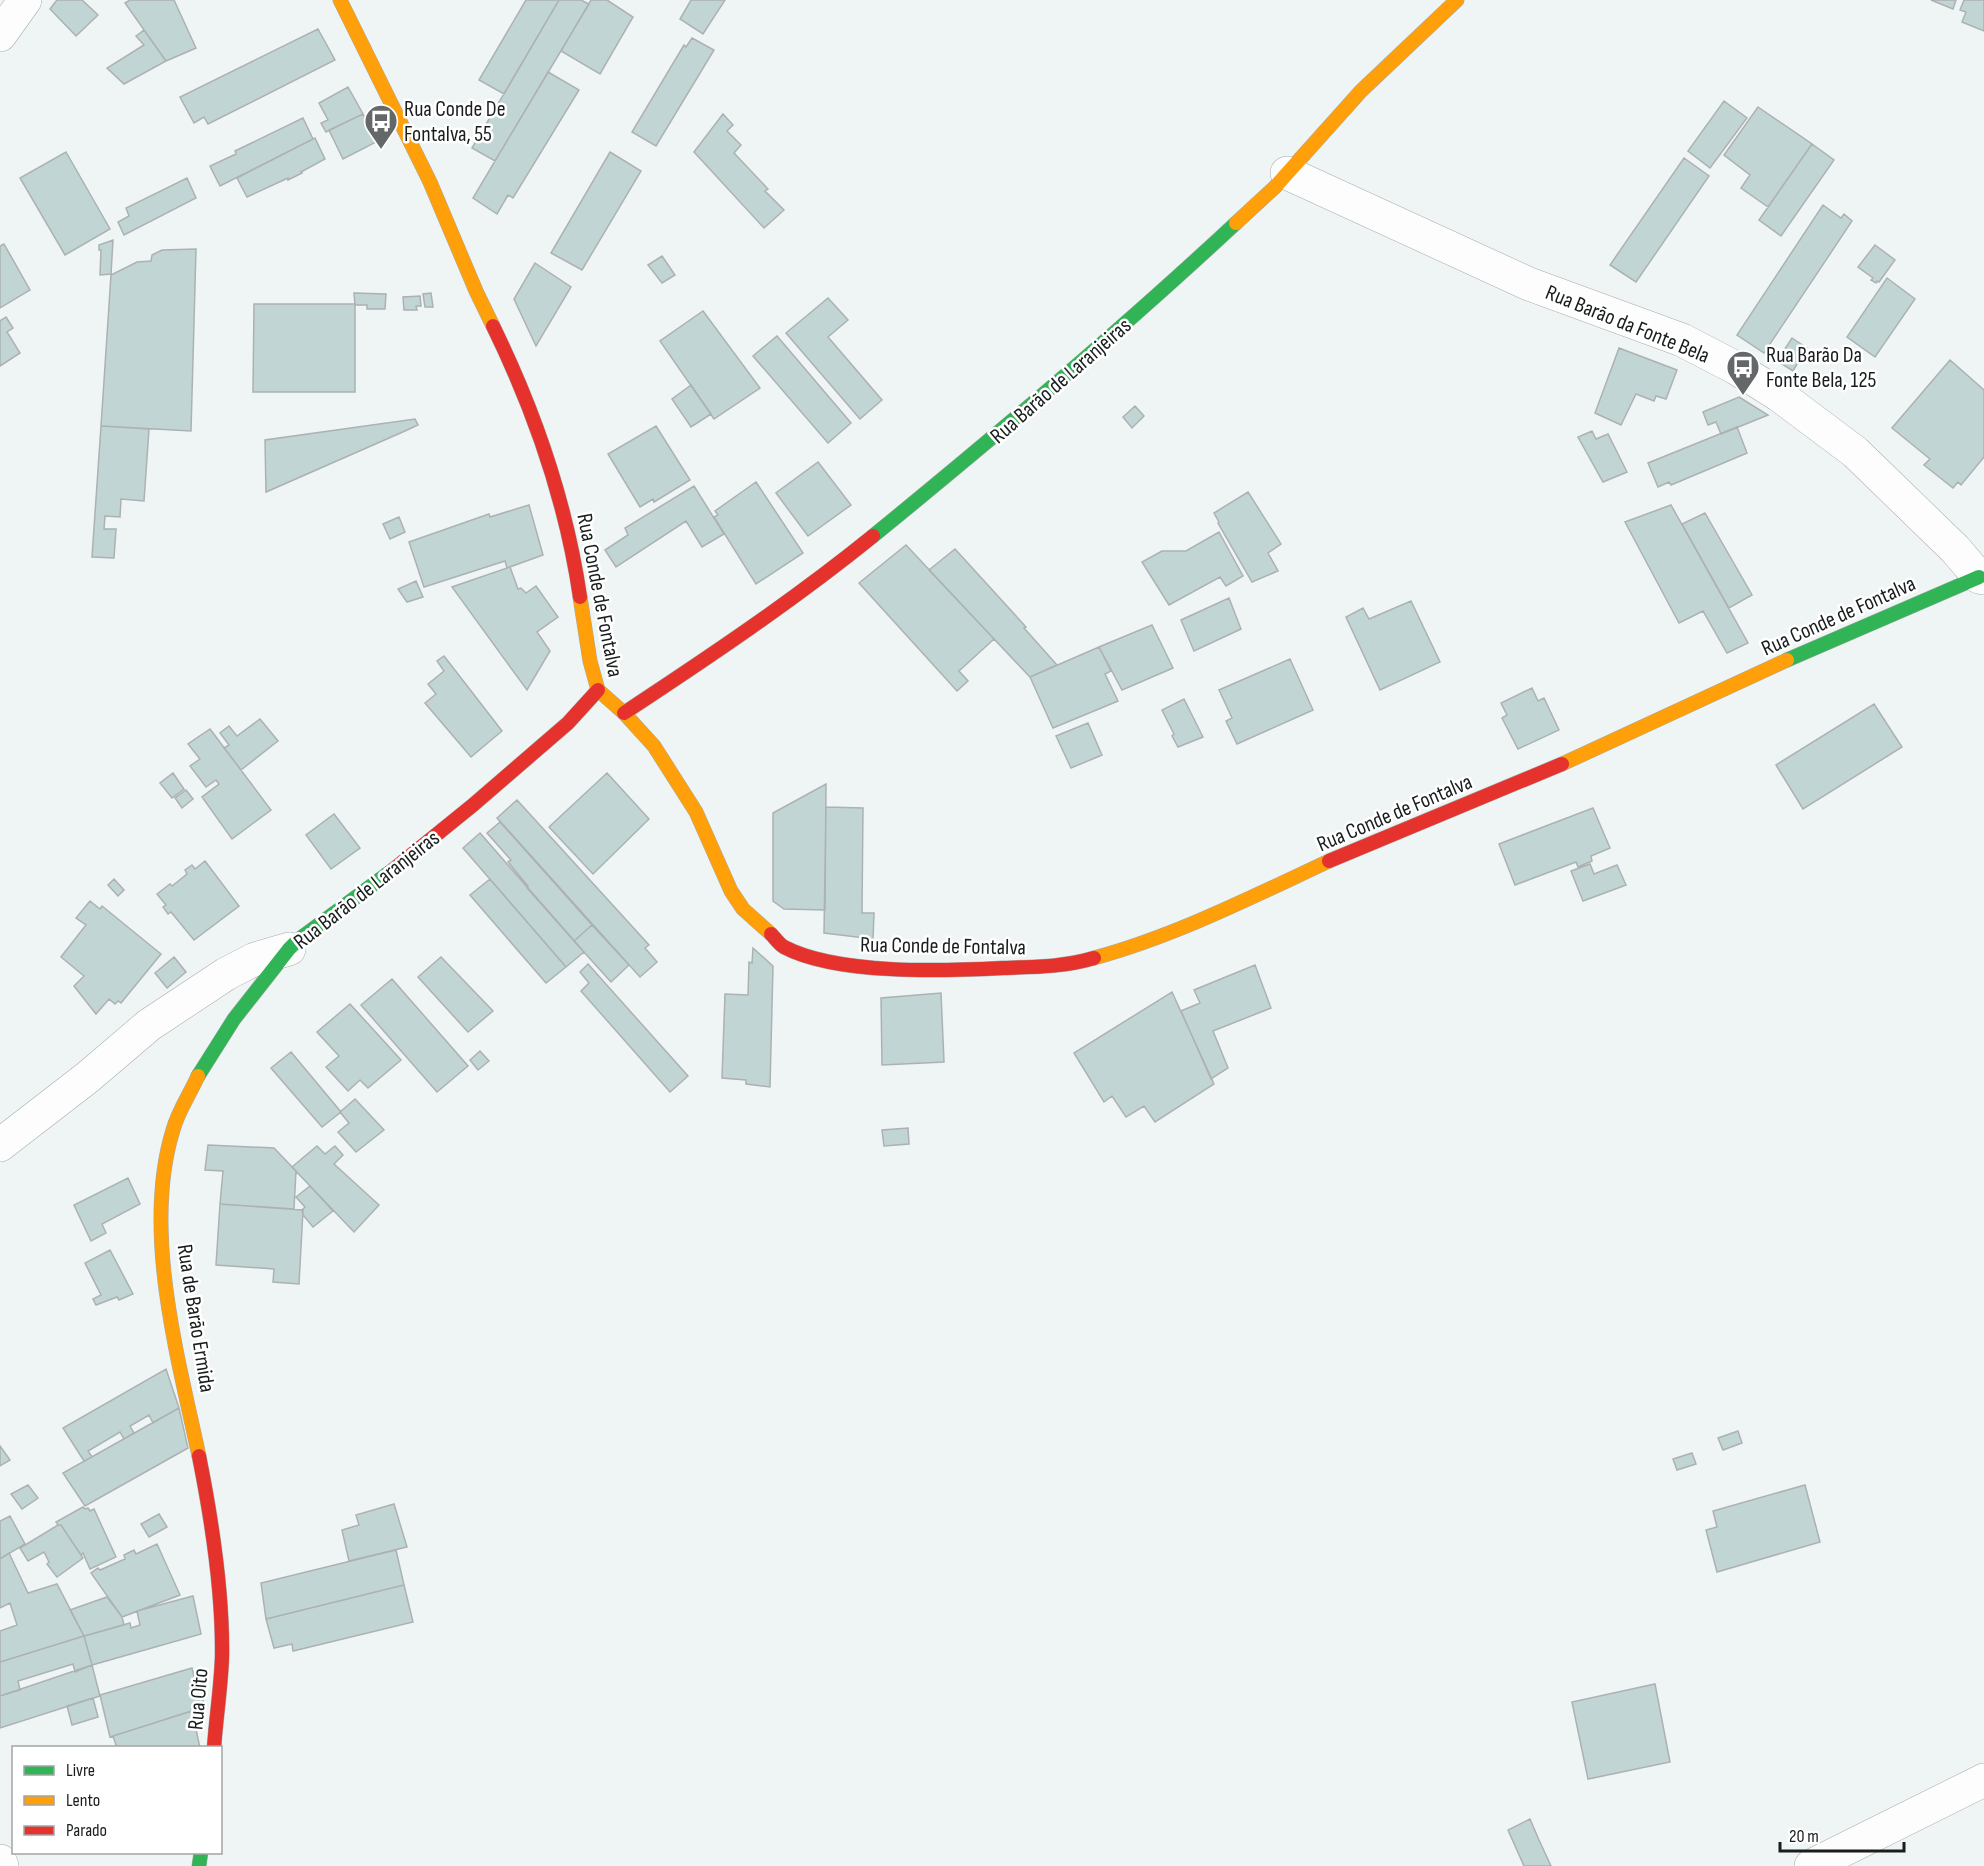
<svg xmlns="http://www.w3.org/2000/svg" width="1984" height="1866" viewBox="0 0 1984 1866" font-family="'Sofia Sans Condensed',sans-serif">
  <rect width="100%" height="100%" fill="#eff4f4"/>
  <path fill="#c2d5d5" stroke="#acb1b1" stroke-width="1.5" d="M57 0H82L98 15 76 36 50 9Z
    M130 0H174L196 48 166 61 125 3Z
    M526 0H559L504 94 479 80Z
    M559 0H581L589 4 495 161 472 148Z
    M591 0H607L633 17 600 74 561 51Z
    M691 0H725L703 34 680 19Z
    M1931 0H1956L1953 9Z
    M1964 0H1984V31L1962 22 1966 12 1960 10Z
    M318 29 335 60 208 124 204 117 194 123 180 97Z
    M144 30 166 61 124 84 107 68 144 45 136 36Z
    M692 38 714 50 656 146 632 132 684 45 686 47Z
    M548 72 579 90 513 198 508 195 497 214 473 198Z
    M348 87 363 114 326 132 321 123 328 120 319 103Z
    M1724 101 1747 118 1710 168 1688 151Z
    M1758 107 1812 144 1768 207 1741 188 1750 175 1724 155Z
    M363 114 378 141 343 159 329 130Z
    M723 114 733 125 727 131 741 145 734 153 768 189 765 191 784 210 764 228 694 152Z
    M303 118 313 139 220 186 210 166 236 154 235 151Z
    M315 138 325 159 301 172 302 173 288 180V178L247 197 237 178Z
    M1812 144 1834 160 1781 236 1759 220Z
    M66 152 110 229 65 255 20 178Z
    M610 152 641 171 582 270 551 253Z
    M1684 158 1709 176 1636 282 1610 265Z
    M187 178 196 198 124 235 118 222 129 216 126 208Z
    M1823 205 1841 218 1844 214 1852 221 1764 353 1737 335Z
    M113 240 111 274 100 275 101 250H99V245Z
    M4 244 30 290 0 308V246Z
    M1875 245 1895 260 1879 282 1877 281 1876 283 1871 280 1873 278 1858 267Z
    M196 249 191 431 101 426 111 275 137 262 151 261 152 255 162 250Z
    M662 256 675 275 662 283 648 265Z
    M535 263 571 287 536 346 514 299Z
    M1887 278 1915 299 1875 357 1847 337Z
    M354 293 386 294 385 309H367V305H355Z
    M431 293 433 307H425L423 294Z
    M420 296 421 306H416L417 310H404L403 297Z
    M828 298 848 320 828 337 882 400 860 419 786 333Z
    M254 304H355V392H253Z
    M703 311 760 388 714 419 660 341Z
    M6 317 13 328 7 332 20 353 0 366V321Z
    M777 336 851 423 828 443 753 356Z
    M1792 338 1807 348 1793 371 1777 361Z
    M1619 348 1677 370 1666 399 1656 396 1654 401 1636 394 1621 425 1595 413Z
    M1950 360 1984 390V457L1961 485 1958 482 1953 488 1924 465 1930 459 1892 428Z
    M691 385 711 414 691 427 672 399Z
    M1739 397 1768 415 1721 434 1716 422 1708 425 1703 412Z
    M1135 406 1144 416 1132 428 1123 417Z
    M415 419 418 425 405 431 266 492 265 440Z
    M101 426 149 429 144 501 121 499 120 517 105 516 104 529H116L114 558 92 557Z
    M656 426 690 480 654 502 653 499 640 507 608 454Z
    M1737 427 1747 453 1671 485 1669 482 1658 487 1648 463Z
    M1592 431 1596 439 1608 434 1627 472 1603 482 1578 437Z
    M818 462 851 505 808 536 776 493Z
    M756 482 803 553 756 584 714 517 718 515 715 511Z
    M694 486 724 534 702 547 686 521 616 567 605 550 628 535 625 528Z
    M1248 492 1281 544 1268 553 1278 571 1252 582 1218 523 1219 522 1214 513Z
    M529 505 543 555 507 568 505 561 424 587 409 542 489 514 490 517Z
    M1671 505 1748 643 1727 653 1703 611 1679 623 1625 522Z
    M1705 513 1752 595 1729 608 1682 524Z
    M399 517 405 532 390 539 383 524Z
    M1219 532 1243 576 1226 586 1220 577 1169 605 1142 562 1162 551H1186Z
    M906 545 994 639 959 671 968 681 957 691 859 583Z
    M955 549 1026 627 1024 628 1057 665 1030 677 929 570Z
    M510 567 518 589 521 588 526 593 536 586 558 617 537 632 550 651 527 690 452 587Z
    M416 581 423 597 407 602 398 589Z
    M1229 598 1241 629 1194 651 1181 620Z
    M1411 601 1440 662 1380 690 1346 617 1363 608 1369 619Z
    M1152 625 1173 668 1122 690 1099 647Z
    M1099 647 1111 671 1105 674 1118 701 1053 728 1030 677Z
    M444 656 502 731 471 757 425 703 436 694 428 684 444 671 437 661Z
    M1290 659 1313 710 1237 744 1226 721 1232 718 1219 690Z
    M1532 688 1538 701 1544 698 1559 730 1518 749 1502 718 1507 715 1501 703Z
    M1184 699 1203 737 1178 747 1172 736 1174 734 1162 710Z
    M1874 704 1902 747 1803 809 1776 765Z
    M260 719 278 741 241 770 224 748 229 745 220 733 229 726 237 736Z
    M1088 723 1102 755 1071 768 1056 736Z
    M210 729 271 810 232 839 202 797 219 784 216 780 206 787 190 766 200 759 188 744Z
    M173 773 184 789 172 798 160 783Z
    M607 773 649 819 593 874 549 827Z
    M826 784 825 910 784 909 773 901V813Z
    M186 790 193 799 182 808 175 798Z
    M517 800 649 945 645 948 657 962 640 977 497 818Z
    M826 807 863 808 862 913H874L873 939 824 933Z
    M1593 808 1610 848 1591 856 1592 861 1578 867 1576 862 1515 885 1499 844Z
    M334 814 360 848 331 869 306 835Z
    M500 822 592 925 574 941 527 888 528 886 508 862 511 860 487 833Z
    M480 833 584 952 566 967 463 848Z
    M205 861 239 906 194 940 171 912 168 914 163 907 166 905 157 894 170 884 172 886 187 874 185 870 192 865 195 869Z
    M1590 864 1594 874 1617 865 1626 885 1583 901 1571 871Z
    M114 879 124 890 118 896 108 885Z
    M490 879 566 967 546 983 470 895Z
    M90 901 100 909 102 906 161 954 121 1003 118 1001 115 1004 109 999 96 1014 74 986 84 976 61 957 86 925 76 918Z
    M592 925 629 965 611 982 574 941Z
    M753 948 773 966 770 1087 746 1084V1080L722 1078 725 994 748 995 749 962 752 963Z
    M174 957 186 972 167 988 155 973Z
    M441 957 493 1011 468 1032 418 977Z
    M588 964 688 1076 670 1092 581 991 589 983 580 972Z
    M1255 965 1271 1008 1213 1031 1228 1068 1211 1079 1181 1011 1200 1003 1194 990Z
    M392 979 468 1066 437 1092 361 1005Z
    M1172 992 1214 1084 1155 1122 1144 1106 1126 1117 1112 1096 1104 1102 1074 1053Z
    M941 993 944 1062 882 1065 881 998Z
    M350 1004 401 1060 368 1088 360 1080 348 1091 326 1067 339 1056 317 1032Z
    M480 1051 489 1061 478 1070 470 1060Z
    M291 1052 341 1112 322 1127 271 1068Z
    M355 1099 384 1130 356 1152 338 1132 349 1123 340 1112Z
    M908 1128 909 1144 884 1146 882 1130Z
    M208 1145 274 1148 296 1171 294 1209 220 1204 223 1171 205 1170Z
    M317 1146 325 1154 335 1146 343 1155 334 1164 379 1205 354 1232 292 1167Z
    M128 1178 140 1204 102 1224 106 1233 91 1241 74 1205Z
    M310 1186 333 1211 313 1227 303 1215 302 1210 305 1207 296 1197Z
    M220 1204 303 1210 299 1284 273 1282 274 1269 216 1265Z
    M110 1250 133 1294 119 1300 117 1297 96 1305 93 1299 101 1295 85 1263Z
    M166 1369 179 1408 153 1423 149 1415 130 1426 134 1433 124 1439 120 1432 88 1451 92 1457 84 1461 63 1428Z
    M179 1408 188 1448 85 1506 63 1473Z
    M1738 1431 1742 1443 1723 1450 1718 1438Z
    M0 1446 10 1460 0 1466Z
    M1692 1453 1696 1464 1677 1470 1673 1459Z
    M28 1485 38 1498 22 1509 11 1494Z
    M1805 1485 1820 1542 1717 1572 1706 1530 1717 1527 1713 1511Z
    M394 1504 407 1547 349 1561 342 1530 359 1525 356 1515Z
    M83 1507 85 1509 88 1508 90 1511 94 1509 116 1557 90 1569 83 1553 81 1555 61 1525H58L56 1522Z
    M159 1514 167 1527 149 1537 141 1524Z
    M10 1516 25 1544 0 1559V1521Z
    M58 1525H61L83 1558 57 1577 47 1564 49 1562 44 1552 28 1561 20 1548Z
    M157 1544 180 1595 122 1617 91 1573 98 1568 100 1570 125 1559 124 1555 134 1550 136 1554Z
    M396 1550 404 1585 266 1619 261 1583Z
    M9 1553 28 1593 57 1584 84 1636 0 1662V1631L17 1625 10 1603 0 1608V1559Z
    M404 1585 413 1622 293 1651 292 1644 274 1648 266 1619Z
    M193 1596 201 1634 92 1665 84 1636 130 1623 131 1628 140 1625 137 1611Z
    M107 1597 122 1617 124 1625 84 1636 70 1610Z
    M84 1636 92 1665 75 1672 73 1664 18 1681 20 1690 0 1696V1662Z
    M92 1665 100 1696 0 1728V1696Z
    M192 1668 196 1685 202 1690 204 1707 110 1737 100 1695Z
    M1655 1684 1670 1762 1588 1779 1572 1702Z
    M93 1698 98 1717 72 1725 67 1706Z
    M192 1711 200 1748H117L113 1736Z
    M1530 1819 1539 1840 1551 1866H1524L1508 1830Z"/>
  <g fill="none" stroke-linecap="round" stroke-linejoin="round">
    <defs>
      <path id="street" d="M0 35 25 0
        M1287 173 1529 284 1682 340 1736 368 1779 395 1855 452 1955 549 1979 577 1984 578
        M0 1145 88 1077 149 1025 226 974 255 959 289 949
        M0 1861 2 1866
        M1811 1866 1984 1780"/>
      <path id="fast" d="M873 536C997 435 1119 332 1236 223
        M1787 660 1979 577
        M198 1076 234 1019 289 949 298 940 394 869
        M199 1866 201 1852"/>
      <path id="slow" d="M340 0 430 182 476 291 493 326
        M1236 223 1275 187 1361 91 1457 0
        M580 597 590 661 598 690 624 713 654 746 696 812 731 891 743 909 771 934
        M1562 764 1787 660
        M1094 958C1175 936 1252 897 1329 861
        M198 1076C190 1094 178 1111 173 1130 142 1230 178 1357 199 1456"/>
      <path id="jam" d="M493 326C535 412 566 501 580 597
        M624 713C709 657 794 600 873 536
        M1329 861 1562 764
        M394 869 473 805 568 723 598 690
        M771 934C775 938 779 944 784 947 837 975 944 971 1003 968 1034 967 1064 967 1094 958
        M199 1456C212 1521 223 1590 222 1657 221 1687 216 1718 214 1748"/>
    </defs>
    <use href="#street" stroke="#a8acac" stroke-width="34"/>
    <use href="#fast" stroke="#a8acac" stroke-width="15"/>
    <use href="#slow" stroke="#a8acac" stroke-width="15"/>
    <use href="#jam" stroke="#a8acac" stroke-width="15"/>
    <use href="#street" stroke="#fdfdfd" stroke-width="33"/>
    <use href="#fast" stroke="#30b455" stroke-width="14"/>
    <use href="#slow" stroke="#ff9f0a" stroke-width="14"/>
    <use href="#jam" stroke="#e5322d" stroke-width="14"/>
  </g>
  <defs>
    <symbol id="bus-pin" viewBox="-11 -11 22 30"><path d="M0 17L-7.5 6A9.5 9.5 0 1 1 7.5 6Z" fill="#646868" stroke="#fff"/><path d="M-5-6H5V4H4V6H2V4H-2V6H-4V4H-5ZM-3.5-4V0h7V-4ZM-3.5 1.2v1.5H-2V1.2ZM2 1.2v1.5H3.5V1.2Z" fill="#fff"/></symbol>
  </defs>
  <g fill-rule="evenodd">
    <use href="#bus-pin" x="362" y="102" width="38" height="52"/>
    <use href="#bus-pin" x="1724" y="348" width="38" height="52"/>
  </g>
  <g text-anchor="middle" stroke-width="5" stroke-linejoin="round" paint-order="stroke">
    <g font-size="22" fill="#191d1d" stroke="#fff" text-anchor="start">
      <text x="404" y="116">Rua Conde De<tspan x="404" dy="25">Fontalva, 55</tspan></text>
      <text x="1766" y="362">Rua Barão Da<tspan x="1766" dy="25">Fonte Bela, 125</tspan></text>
    </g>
    <g font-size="22" fill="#191d1d" stroke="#fff">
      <text transform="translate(1628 323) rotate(22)" y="8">Rua Barão da Fonte Bela</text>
      <text transform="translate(1060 380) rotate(-41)" y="8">Rua Barão de Laranjeiras</text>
      <text transform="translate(601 595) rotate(79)" y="8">Rua Conde de Fontalva</text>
      <text transform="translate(1838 615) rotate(-24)" y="8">Rua Conde de Fontalva</text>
      <text transform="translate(1394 812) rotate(-23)" y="8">Rua Conde de Fontalva</text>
      <text transform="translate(366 889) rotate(-38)" y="8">Rua Barão de Laranjeiras</text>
      <text transform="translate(943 945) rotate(1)" y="8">Rua Conde de Fontalva</text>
      <text transform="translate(197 1318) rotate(81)" y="8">Rua de Barão Ermida</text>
      <text transform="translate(197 1699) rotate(-85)" y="8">Rua Oito</text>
    </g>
  </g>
  <rect x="12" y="1746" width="210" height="108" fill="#ffffff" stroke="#a3a5a5" stroke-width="1.5"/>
  <rect x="24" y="1766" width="30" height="9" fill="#30b455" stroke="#a3a5a5" stroke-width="1.5"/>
  <text x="66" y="1776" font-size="18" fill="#191d1d">Livre</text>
  <rect x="24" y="1796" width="30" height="9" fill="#ff9f0a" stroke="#a3a5a5" stroke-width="1.5"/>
  <text x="66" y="1806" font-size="18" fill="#191d1d">Lento</text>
  <rect x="24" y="1826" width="30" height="9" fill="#e5322d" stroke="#a3a5a5" stroke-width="1.5"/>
  <text x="66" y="1836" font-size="18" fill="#191d1d">Parado</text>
  <path d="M1780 1842v9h124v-9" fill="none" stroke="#191d1d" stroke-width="3"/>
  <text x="1789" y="1842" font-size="18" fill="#191d1d" stroke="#ffffff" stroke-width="4.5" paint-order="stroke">20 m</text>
</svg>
